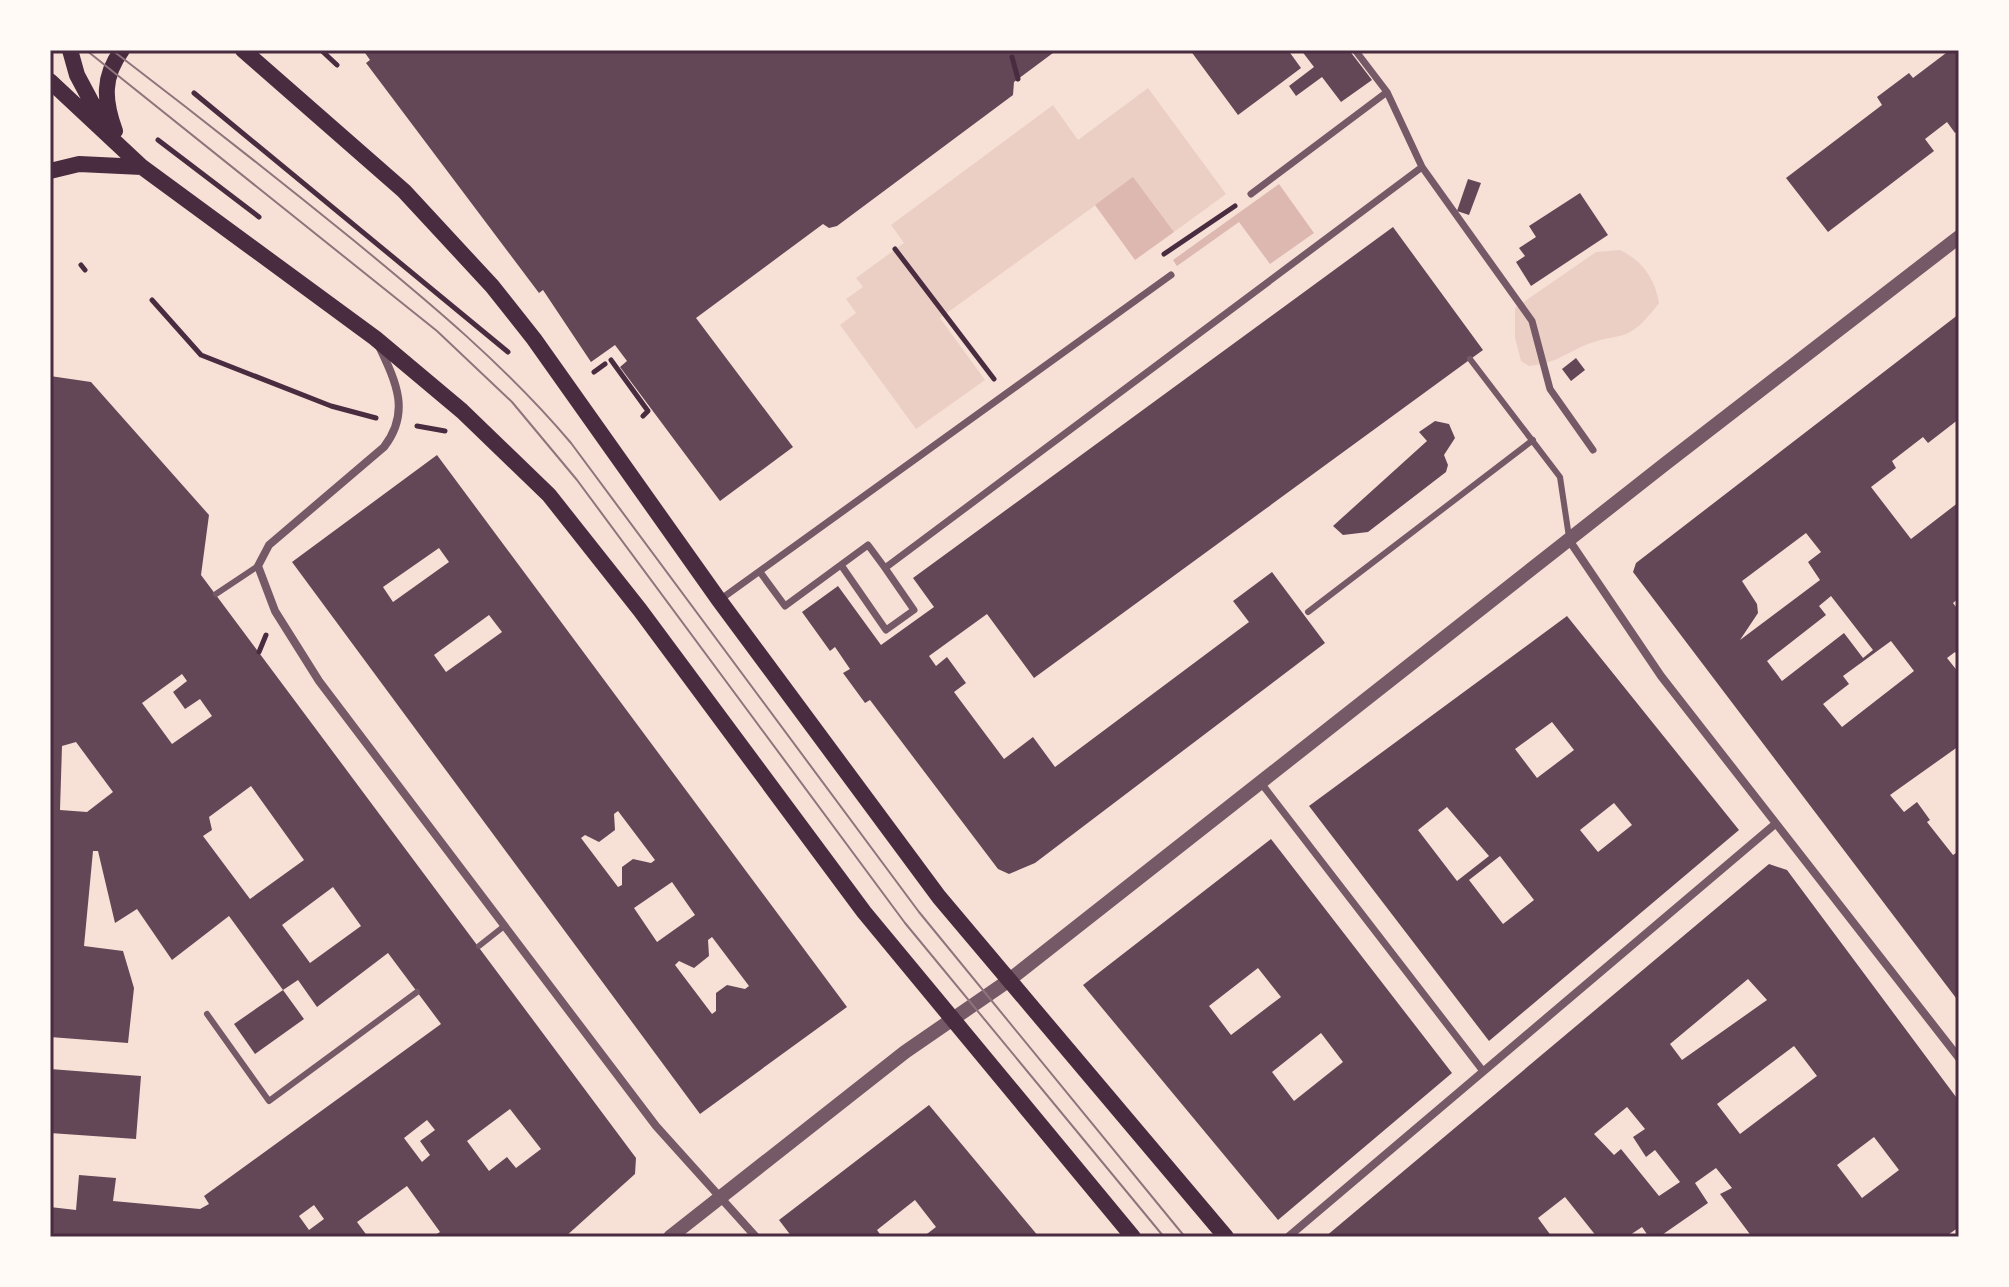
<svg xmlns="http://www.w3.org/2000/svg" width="2009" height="1287" viewBox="0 0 2009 1287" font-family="'Golos Text',sans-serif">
  <rect width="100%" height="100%" fill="#f7e1d7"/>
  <path fill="#ebcfc5" d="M1148 88 1226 194 1174 232 1133 178 940 318 985 380 916 429 840 325 856 313 846 299 863 287 856 278 904 243 891 225 1053 105 1078 140Z
    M1620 250C1643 261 1655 279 1659 303 1625 348 1622 329 1581 347 1560 357 1554 363 1529 366L1521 361 1515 338V308L1596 252Z"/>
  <path fill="#dcb8b0" d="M1133 177 1174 232 1135 260 1095 205Z
    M1279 184 1314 233 1270 264 1239 222 1177 266 1173 260Z"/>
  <path fill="#644757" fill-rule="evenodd" d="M363 50H1057L1014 82 1013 95 837 226 829 228 823 224 696 318 793 447 720 501 620 367 627 361 615 345 591 362 543 290 539 293 366 63 370 60Z
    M1190 50H1288L1301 68 1238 115Z
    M1301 50H1349L1372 80 1341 102 1322 77 1296 96 1289 86 1314 67Z
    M1950 50H1959V130L1955 133 1947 122 1925 139 1934 151 1828 232 1786 178 1882 105 1877 97 1909 73 1913 78Z
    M1468 179 1481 183 1469 215 1457 211Z
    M1580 193 1608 235 1531 286 1516 262 1525 256 1519 248 1536 237 1529 226Z
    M1393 227 1483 350 1034 678 987 614 929 656 936 666 947 657 966 683 954 692 1004 759 1033 737 1055 767 1249 622 1233 601 1272 572 1325 643 1035 863 1009 874 998 869 870 700 865 703 843 673 850 669 835 647 830 651 802 612 838 586 881 645 934 607 913 578Z
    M1959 314V419L1928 443 1923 437 1892 461 1896 468 1871 487 1911 539 1959 502V598L1953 603 1959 611V657L1955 652 1947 658 1959 673V746L1890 795 1904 812 1917 802 1930 820 1927 822 1953 855 1959 851V1002L1633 572 1636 563ZM1806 533 1821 552 1808 562 1820 580 1740 640 1758 613 1757 604 1742 581ZM1831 596 1873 650 1863 658 1844 633 1782 681 1767 661 1826 615 1819 606ZM1891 641 1914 671 1842 727 1823 704 1849 684 1843 676Z
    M1576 358 1585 370 1571 381 1562 369Z
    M50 376 91 382 209 515 201 575 636 1158 635 1174 565 1237H432L440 1232 407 1186 357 1222 368 1237H50V1207L76 1210 79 1175 116 1178 113 1201 200 1209 209 1204 204 1196 441 1024 388 953 317 1007 298 980 283 990 229 916 172 960 137 909 115 923 98 851H93L84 946 123 951 134 988 128 1043 50 1037ZM182 674 187 681 173 692 185 709 200 699 212 716 172 744 142 703ZM76 742 113 792 87 812 60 810 62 746ZM251 786 304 860 250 899 203 836 212 830 209 817ZM333 887 361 926 310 963 282 925ZM510 1109 541 1149 516 1168 507 1157 489 1171 467 1141ZM427 1120 435 1130 420 1141 430 1155 422 1162 404 1138ZM314 1205 324 1219 309 1230 299 1216Z
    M1435 421 1449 424 1455 438 1444 455 1448 465 1446 472 1368 532 1343 535 1333 526 1427 441 1419 432Z
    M437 455 847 1007 700 1114 292 562ZM439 548 449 562 393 602 383 587ZM489 615 502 632 446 672 434 655ZM618 811 655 860 651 863 633 859 622 867V885L618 887 581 838 585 835 599 842 615 830 614 814ZM672 882 695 915 657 942 634 908ZM712 937 749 986 745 989 727 985 716 993V1011L712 1014 675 965 679 961 694 968 709 956 708 940Z
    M1567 616 1739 830 1489 1041 1309 806ZM1552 722 1574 750 1537 778 1515 749ZM1614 803 1632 825 1598 852 1580 830ZM1447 807 1489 856 1457 881 1418 830ZM1500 856 1534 900 1503 924 1469 880Z
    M1271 839 1452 1073 1278 1220 1083 985ZM1258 968 1281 997 1231 1035 1209 1006ZM1321 1033 1343 1062 1294 1101 1272 1072Z
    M1769 864 1787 870 1959 1101V1227L1945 1237H1752L1720 1194 1732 1188 1716 1168 1695 1183 1708 1203 1659 1237H1649L1642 1227 1627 1237H1597L1565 1197 1538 1218 1552 1237H1325ZM1748 979 1767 1000 1682 1060 1670 1044ZM1794 1046 1817 1076 1740 1134 1717 1104ZM1627 1107 1645 1129 1633 1137 1646 1157 1655 1150 1680 1182 1659 1196 1621 1149 1614 1155 1594 1134ZM1874 1137 1899 1170 1862 1198 1837 1165Z
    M283 990 304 1019 255 1054 234 1024Z
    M50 1069 141 1076 136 1139 50 1133Z
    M929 1105 1039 1237H923L936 1227 915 1200 877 1230 882 1237H792L779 1220Z"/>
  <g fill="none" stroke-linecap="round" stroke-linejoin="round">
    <path stroke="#4a2c40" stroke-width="5" d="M321 50 337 65
      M1012 57 1018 79
      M194 93 508 352
      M158 140 259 217
      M895 249 994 379
      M1164 254 1235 206
      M81 265 85 270
      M152 300 201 355 331 406 376 418
      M611 360 648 411 643 416
      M594 372 605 364
      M417 426 445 431
      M259 652 266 635"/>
    <path stroke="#755966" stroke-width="6" d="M1470 359 1560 477 1569 537
      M216 594 258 566
      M1308 612 1533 440
      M479 946 503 927
      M207 1014 269 1101 417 992"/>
    <path stroke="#755966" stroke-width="7" d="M1355 50 1387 92 1422 167 1532 321 1550 389 1593 450
      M1251 194 1387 92
      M841 565 886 630 914 610 885 568
      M760 572 785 606 868 545 885 568 1422 167
      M721 599 1171 275
      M1261 783 1483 1071"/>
    <path stroke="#755966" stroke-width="8" d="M379 346C396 382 411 412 384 447L269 545 258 566 275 611 319 681 656 1126 756 1237
      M1569 540 1661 676 1959 1058
      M1288 1237 1774 825"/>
    <path stroke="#755966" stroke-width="14" d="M670 1237 905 1052 1008 981 1665 464 1959 237"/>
    <path stroke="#4a2c40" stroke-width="16" d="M70 50 77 75 101 120
      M243 50 404 191 492 286 534 339 719 600 939 897 1226 1237
      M50 81 142 167 375 338 462 411 549 495 640 610 864 912 1133 1237
      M115 131C104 101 102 77 122 50
      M50 171 79 164 142 167"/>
    <path stroke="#8f747c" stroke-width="2" d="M86 50 437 331 512 402 577 480 905 923 1164 1237
      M112 50C193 112 273 175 352 239 430 303 506 366 571 443L919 912 1185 1237"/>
  </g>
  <rect width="2009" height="1287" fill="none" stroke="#fffaf5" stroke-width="104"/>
  <rect x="52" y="52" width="1905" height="1183" fill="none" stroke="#4a2c40" stroke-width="3"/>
</svg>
